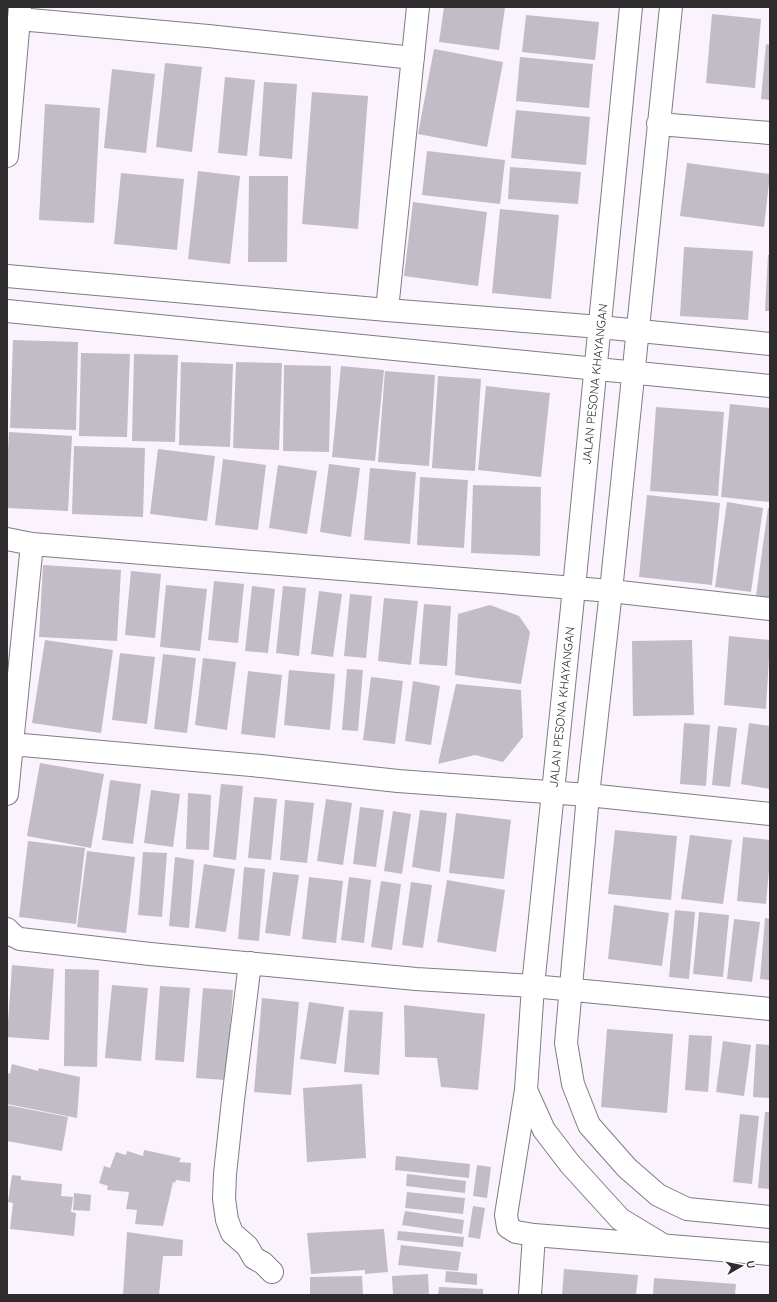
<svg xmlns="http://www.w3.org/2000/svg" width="777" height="1302" viewBox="0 0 777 1302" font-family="Quicksand,sans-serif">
  <rect width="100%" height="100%" fill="#faf3fe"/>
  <path fill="#c2bcc6" d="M444 7H505L499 50 439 42Z
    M712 14 761 19 755 88 706 83Z
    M526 15 599 22 595 60 522 52Z
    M766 44 770 45V100L761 99Z
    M434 49 503 62 487 147 418 134Z
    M520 57 593 64 589 108 516 101Z
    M165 63 202 67 192 152 156 147Z
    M112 69 155 74 146 153 104 148Z
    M225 77 255 80 247 156 218 153Z
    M264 82 297 84 292 159 259 156Z
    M312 92 368 96 358 229 302 224Z
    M45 104 100 108 94 223 39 220Z
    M516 110 590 117 586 165 511 158Z
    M427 151 505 160 500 204 422 195Z
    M687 163 770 174 764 227 680 216Z
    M510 167 581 172 578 204 508 199Z
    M198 171 240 176 230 264 188 259Z
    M121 173 184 179 177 250 114 244Z
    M249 176H288L287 262H248Z
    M413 202 487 212 478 286 404 276Z
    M500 209 559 215 551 299 492 293Z
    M684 247 753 251 748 320 680 316Z
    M768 255H770V311H765Z
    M13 340 78 342 76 430 10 428Z
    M81 353 130 354 127 437 79 436Z
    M134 354 178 355 175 442 132 441Z
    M181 362 233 364 230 447 179 445Z
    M236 362 282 363 279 450 233 448Z
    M284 365 331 366 329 452 283 451Z
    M341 366 384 370 375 461 332 457Z
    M385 371 435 375 429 466 378 462Z
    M438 376 481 379 475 471 432 468Z
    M486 386 550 393 541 477 478 470Z
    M730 404 770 408V502L721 497Z
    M656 407 724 412 718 496 650 491Z
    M9 432 72 436 68 511 7 508V470Z
    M74 446 145 448 143 517 72 514Z
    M158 449 215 456 207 521 150 514Z
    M223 459 266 465 258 530 215 525Z
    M329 464 360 468 351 537 320 532Z
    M278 465 317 471 307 534 269 528Z
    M370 468 416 472 410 544 364 540Z
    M420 477 468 480 464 548 417 545Z
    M473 485 541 487 540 556 471 553Z
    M647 495 720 503 712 585 639 577Z
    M727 502 763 508 751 592 715 587Z
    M768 508 770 509V598L756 596Z
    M43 565 121 570 117 641 39 637Z
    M131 571 161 574 155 638 125 635Z
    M214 581 244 584 238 643 208 640Z
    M166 585 207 589 200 651 160 647Z
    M252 586 275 589 268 653 245 651Z
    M283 586 306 588 299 656 276 653Z
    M319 591 342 594 333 657 311 654Z
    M350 594 372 596 366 658 344 656Z
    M384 598 418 601 411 665 378 661Z
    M424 604 451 606 447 666 419 664Z
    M490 605 519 616 530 632 521 684 455 675 458 614Z
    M729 636 770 640 766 709 724 705Z
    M45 640 113 650 101 733 32 723Z
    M692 640 694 715 633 716 632 641Z
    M120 653 155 657 147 724 112 720Z
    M163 654 196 658 187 733 154 729Z
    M203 658 236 662 227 730 195 725Z
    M347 669 363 670 358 731 342 730Z
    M289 670 335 674 330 730 284 725Z
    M248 671 282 675 275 738 241 734Z
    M371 677 403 681 395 744 363 740Z
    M413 681 440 686 431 745 405 741Z
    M456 684 521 690 523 737 503 762 475 755 438 764Z
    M684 723 710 725 706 786 680 784Z
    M749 723 770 726V789L741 784Z
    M718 726 737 728 730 787 712 785Z
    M40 763 104 774 91 848 27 836Z
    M110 780 141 784 133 844 102 840Z
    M221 784 243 786 236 860 213 857Z
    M151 790 180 794 173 847 144 843Z
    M188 793 211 795 209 850 186 849Z
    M254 797 277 799 271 860 248 858Z
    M326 799 352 803 343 865 317 861Z
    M285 800 314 803 307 863 280 860Z
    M360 807 384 810 376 867 353 864Z
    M420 810 447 813 440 872 412 867Z
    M393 811 411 814 402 874 384 871Z
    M456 813 511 820 504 879 449 873Z
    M615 830 677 836 671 900 608 894Z
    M690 835 732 840 723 904 681 899Z
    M743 837 770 840V859L766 904 737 901Z
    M28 841 85 848 76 924 19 917Z
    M87 851 135 857 126 933 77 927Z
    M143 852 167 853 162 917 138 915Z
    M175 857 194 860 189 928 169 926Z
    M204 864 235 869 226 932 195 928Z
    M244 867 265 869 259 941 238 939Z
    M273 872 299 875 290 936 265 933Z
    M309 877 343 881 336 943 302 939Z
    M349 877 371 880 364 943 341 940Z
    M447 880 505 890 496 952 437 942Z
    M381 881 401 884 392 950 371 947Z
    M411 882 432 885 423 948 402 945Z
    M614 905 669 913 662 966 608 959Z
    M675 910 695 912 689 979 669 977Z
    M699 912 729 915 723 977 693 974Z
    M765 918 770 919V980L760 979Z
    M734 919 760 922 752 982 727 979Z
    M12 965 54 969 49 1040 7 1037Z
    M65 969 99 970 97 1067 64 1066Z
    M112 985 148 988 141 1061 105 1058Z
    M160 986 190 988 184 1062 155 1060Z
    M203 988 233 990 226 1080 196 1078Z
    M262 998 299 1002 291 1095 254 1092Z
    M309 1002 344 1007 336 1064 300 1059Z
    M404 1005 485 1014 478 1090 441 1087 437 1058 405 1057Z
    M349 1010 383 1012 379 1075 344 1072Z
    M607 1029 673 1034 667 1113 601 1107Z
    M689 1035 712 1036 708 1092 685 1090Z
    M723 1041 751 1045 744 1096 716 1092Z
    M756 1044 770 1045V1098L753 1097Z
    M12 1064 38 1071 39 1068 80 1077 77 1118 7 1104V1080L8 1073 10 1074Z
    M362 1084 366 1158 307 1162 303 1088Z
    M7 1105 68 1117 62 1151 7 1141Z
    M765 1112H770V1189L758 1188Z
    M740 1114 759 1116 752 1184 733 1182Z
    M144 1150 181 1158 179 1162 191 1163 190 1182 176 1180 175 1183 173 1182 163 1226 135 1224 137 1210 126 1209 129 1192 107 1190 108 1186 99 1183 104 1166 110 1168 116 1152 126 1155 127 1151 143 1156Z
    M396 1156 470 1164 469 1178 395 1170Z
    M477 1165 491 1167 487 1198 473 1196Z
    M407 1174 466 1181 465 1193 406 1186Z
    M12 1175 21 1176V1180L62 1184 61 1196 73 1197 71 1212 76 1213 74 1236 10 1229 13 1203 8 1202Z
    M407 1192 465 1198 463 1214 405 1208Z
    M74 1193 91 1195 90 1211 73 1210Z
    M473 1206 485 1208 480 1239 468 1237Z
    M405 1211 464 1220 462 1234 402 1225Z
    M384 1229 388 1272 365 1274V1270L311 1274 307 1233Z
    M398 1231 464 1237 463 1247 397 1240Z
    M127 1232 183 1240 182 1256H163L159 1295H123Z
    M401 1245 461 1252 458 1271 398 1265Z
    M564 1269 638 1275 636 1295H562Z
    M446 1271 477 1274V1285L445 1282Z
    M428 1274 429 1295H393L392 1276Z
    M362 1276 363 1295H310V1277Z
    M654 1278 736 1284 735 1295H653Z
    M439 1287 483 1289V1295H438Z"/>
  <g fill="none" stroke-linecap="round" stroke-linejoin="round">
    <defs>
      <path id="minor" d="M631 7 574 588 533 986 526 1090 544 1130 570 1164 620 1219 663 1245
        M671 7 611 591 588 795 566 1043 573 1084 589 1125 627 1168 658 1195 687 1209 770 1217
        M19 19 208 36 413 58
        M658 124 770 133
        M7 156 20 7
        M7 276 387 310 600 327 770 344
        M387 310 418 7
        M7 311 770 386
        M7 539 32 544 611 591 770 609
        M11 744 261 766 398 781 588 795 770 814
        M7 794 32 544
        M7 929 14 936 20 939 150 954 416 979 533 986 770 1009
        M250 963 233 1100 225 1174 224 1199 227 1220 232 1233 247 1246 254 1258 263 1263 272 1272
        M526 1090 506 1215 508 1227 516 1232 534 1235 770 1254
        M530 1295 534 1235"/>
    </defs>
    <use href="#minor" stroke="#817b84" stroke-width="24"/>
    <use href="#minor" stroke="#fff" stroke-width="22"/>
  </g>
  <g text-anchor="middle" stroke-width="3.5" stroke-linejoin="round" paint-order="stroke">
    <g font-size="12" fill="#2f2c30" stroke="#fff">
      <text transform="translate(595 384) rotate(-84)" y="4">JALAN PESONA KHAYANGAN</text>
      <text transform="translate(562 707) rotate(-84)" y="4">JALAN PESONA KHAYANGAN</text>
    </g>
  </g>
  <rect width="777" height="1302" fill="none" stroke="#2f2c30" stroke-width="16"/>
  <g transform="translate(741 1266) rotate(81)" stroke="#ffffff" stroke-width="3" paint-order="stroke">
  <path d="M0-3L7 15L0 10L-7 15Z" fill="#2f2c30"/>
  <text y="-6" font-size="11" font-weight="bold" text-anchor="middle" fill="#2f2c30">U</text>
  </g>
</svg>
